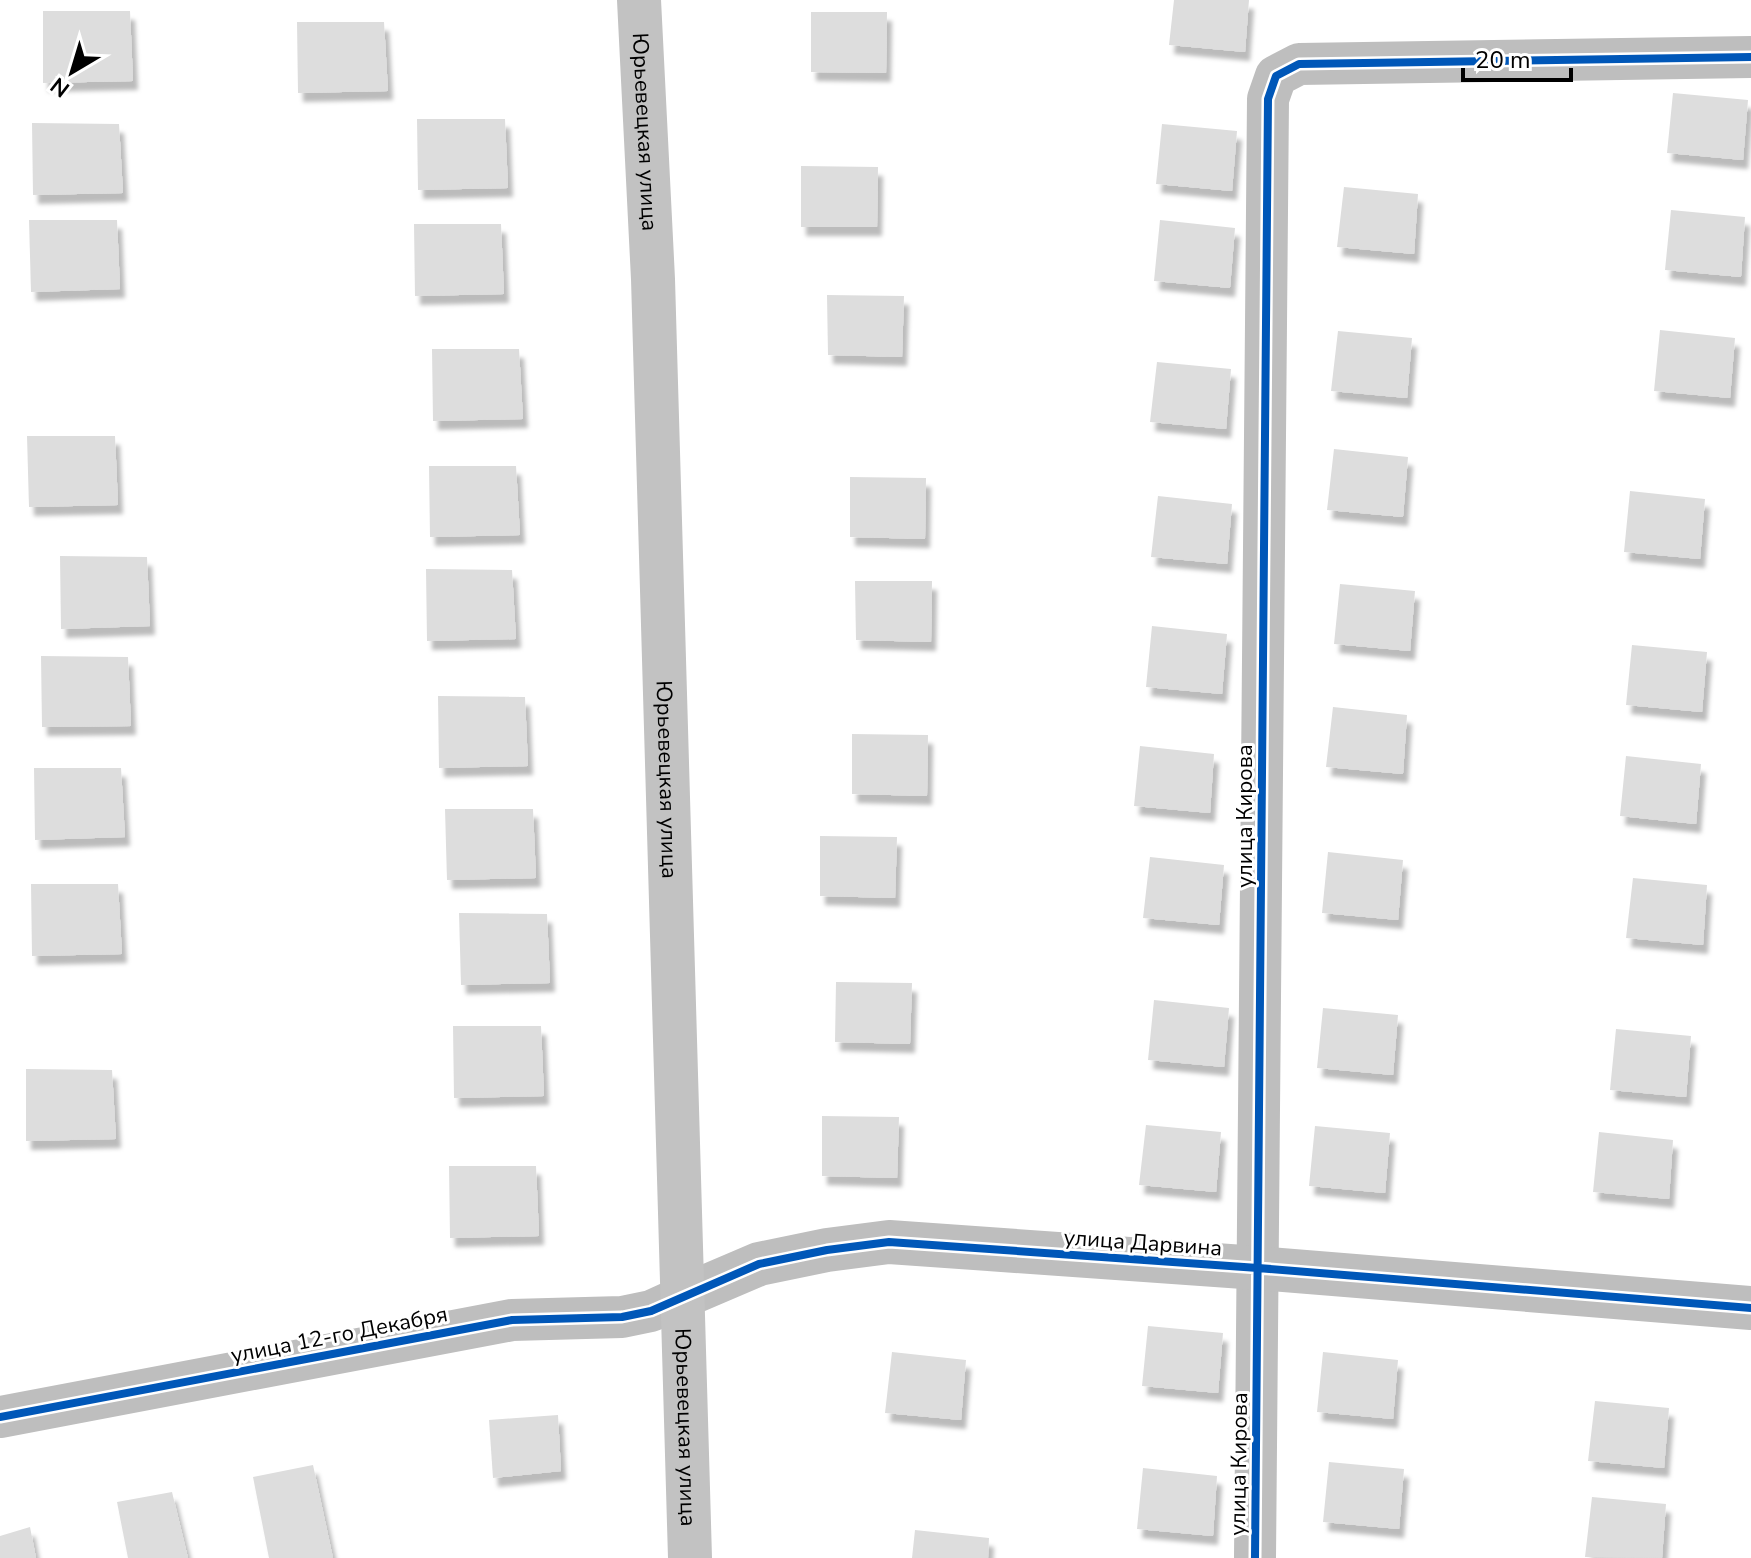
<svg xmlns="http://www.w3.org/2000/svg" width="1751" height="1558" viewBox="0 0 1751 1558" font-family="'Nunito Sans',sans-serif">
  <defs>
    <filter id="shadow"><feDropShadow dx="5" dy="9" stdDeviation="2" flood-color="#0004"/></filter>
  </defs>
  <rect width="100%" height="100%" fill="#fff"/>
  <path fill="#ddd" filter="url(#shadow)" d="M1174 0H1249L1245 52 1169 45Z
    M43 11H130L133 81 43 83Z
    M811 12H887L886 73 811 72Z
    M297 22H384L388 91 298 93Z
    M1673 93 1748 100 1743 160 1667 153Z
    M417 119H505L508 188 418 190Z
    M32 123 119 124 123 193 33 195Z
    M1162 124 1237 131 1232 191 1156 184Z
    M801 166 878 167 877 227H801Z
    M1344 187 1418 194 1414 254 1337 247Z
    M1671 210 1745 217 1741 277 1665 270Z
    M29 220H117L120 289 31 292Z
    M1160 220 1235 228 1230 288 1154 281Z
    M414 224H501L504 294 415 296Z
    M827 295 904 296 902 357 828 355Z
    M1660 330 1735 338 1730 398 1654 391Z
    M1338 331 1412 338 1407 398 1331 391Z
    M432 349H519L523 419 433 421Z
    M1157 362 1231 369 1226 429 1150 422Z
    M27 436H115L118 505 29 507Z
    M1334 449 1408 457 1403 517 1327 510Z
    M429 466H516L520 535 430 537Z
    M850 477 926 478 925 539 850 537Z
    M1630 491 1705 499 1700 559 1624 552Z
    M1158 496 1232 504 1227 564 1151 557Z
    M60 556 147 557 150 626 61 629Z
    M426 569 512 570 516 639 427 641Z
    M855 581H932L931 642 856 640Z
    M1340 584 1415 591 1410 651 1334 644Z
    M1152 626 1227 634 1222 694 1146 687Z
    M1632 645 1707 652 1702 712 1626 705Z
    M41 656 128 657 131 726 42 727Z
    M438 696 525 697 528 766 439 768Z
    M1333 707 1407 715 1403 774 1326 767Z
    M852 734 928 735 927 796 852 794Z
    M1140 746 1214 754 1210 813 1134 806Z
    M1626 756 1701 764 1696 824 1620 816Z
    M34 768H121L125 837 35 840Z
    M445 809H533L536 878 447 880Z
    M820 836 897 837 895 898 820 896Z
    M1328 852 1403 860 1398 920 1322 913Z
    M1150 857 1224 865 1219 925 1143 918Z
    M1633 878 1707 885 1703 945 1626 938Z
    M31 884H118L122 954 32 956Z
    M459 913 547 914 550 983 461 985Z
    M836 982 912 983 910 1044 835 1042Z
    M1154 1000 1229 1008 1224 1067 1148 1060Z
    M1323 1008 1398 1015 1393 1075 1317 1068Z
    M453 1026H541L544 1096 454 1098Z
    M1616 1029 1691 1036 1686 1097 1610 1090Z
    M26 1069 112 1070 116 1139 26 1141Z
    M822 1116 899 1117 897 1178 822 1176Z
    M1146 1125 1221 1132 1216 1192 1139 1185Z
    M1315 1126 1390 1133 1385 1193 1309 1186Z
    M1599 1132 1673 1140 1669 1199 1593 1192Z
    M449 1166H536L539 1236 450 1238Z
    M1148 1326 1223 1333 1218 1393 1142 1386Z
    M892 1352 966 1360 961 1420 885 1413Z
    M1323 1352 1398 1360 1393 1419 1317 1412Z
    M1595 1401 1669 1408 1664 1468 1588 1461Z
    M558 1415 561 1471 493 1478 489 1420Z
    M1329 1462 1404 1469 1399 1529 1323 1522Z
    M313 1465 333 1558H269L253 1477Z
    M1143 1468 1217 1476 1213 1536 1137 1529Z
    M172 1492 188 1558H128L117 1502Z
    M1592 1497 1666 1504 1662 1558 1585 1557Z
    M30 1527 36 1558H0V1536Z
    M915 1530 989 1538 988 1558H912Z"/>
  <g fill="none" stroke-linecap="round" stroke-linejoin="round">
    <path stroke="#bebebe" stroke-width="42" d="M0 1417 512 1320 622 1317 651 1311 684 1296
      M1255 1558 1268 99 1276 76 1299 64 1751 57"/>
    <path stroke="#bebebe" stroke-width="44" d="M684 1296 759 1264 827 1250 889 1242 1258 1268 1751 1308"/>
    <path stroke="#c2c2c2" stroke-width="44" id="s1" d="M639 0 653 279 690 1558"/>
    <defs>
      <path id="cycleway" d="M0 1417 512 1320 622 1317 651 1311 759 1264 827 1250 889 1242 1258 1268 1751 1308
        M1255 1558 1268 99 1276 76 1299 64 1751 57"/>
    </defs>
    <use href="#cycleway" stroke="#fff" stroke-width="13"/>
    <use href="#cycleway" stroke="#0057b8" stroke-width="8"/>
  </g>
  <g text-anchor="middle" stroke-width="6" stroke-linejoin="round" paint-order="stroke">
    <g font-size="22" fill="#000" stroke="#fff">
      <text dy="8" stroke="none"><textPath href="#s1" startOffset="132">Юрьевецкая улица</textPath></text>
      <text dy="8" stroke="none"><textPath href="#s1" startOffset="780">Юрьевецкая улица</textPath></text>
      <text transform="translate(1244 816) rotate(-90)" y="8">улица Кирова</text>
      <text transform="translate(1143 1242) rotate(4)" y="8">улица Дарвина</text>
      <text transform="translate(339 1334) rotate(-11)" y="8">улица 12-го Декабря</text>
      <text dy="8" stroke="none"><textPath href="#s1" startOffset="1428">Юрьевецкая улица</textPath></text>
      <text transform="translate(1238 1464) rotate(-89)" y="8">улица Кирова</text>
    </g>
  </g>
  <g transform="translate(72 72) rotate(218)" stroke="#ffffff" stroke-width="6" paint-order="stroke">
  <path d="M0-6L14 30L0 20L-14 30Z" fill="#000000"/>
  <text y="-12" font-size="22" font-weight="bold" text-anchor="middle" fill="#000000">N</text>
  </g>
  <path d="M1463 68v12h108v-12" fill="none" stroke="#000000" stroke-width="4"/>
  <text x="1475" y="68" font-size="24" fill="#000000" stroke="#ffffff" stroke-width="6" paint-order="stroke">20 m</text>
</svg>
